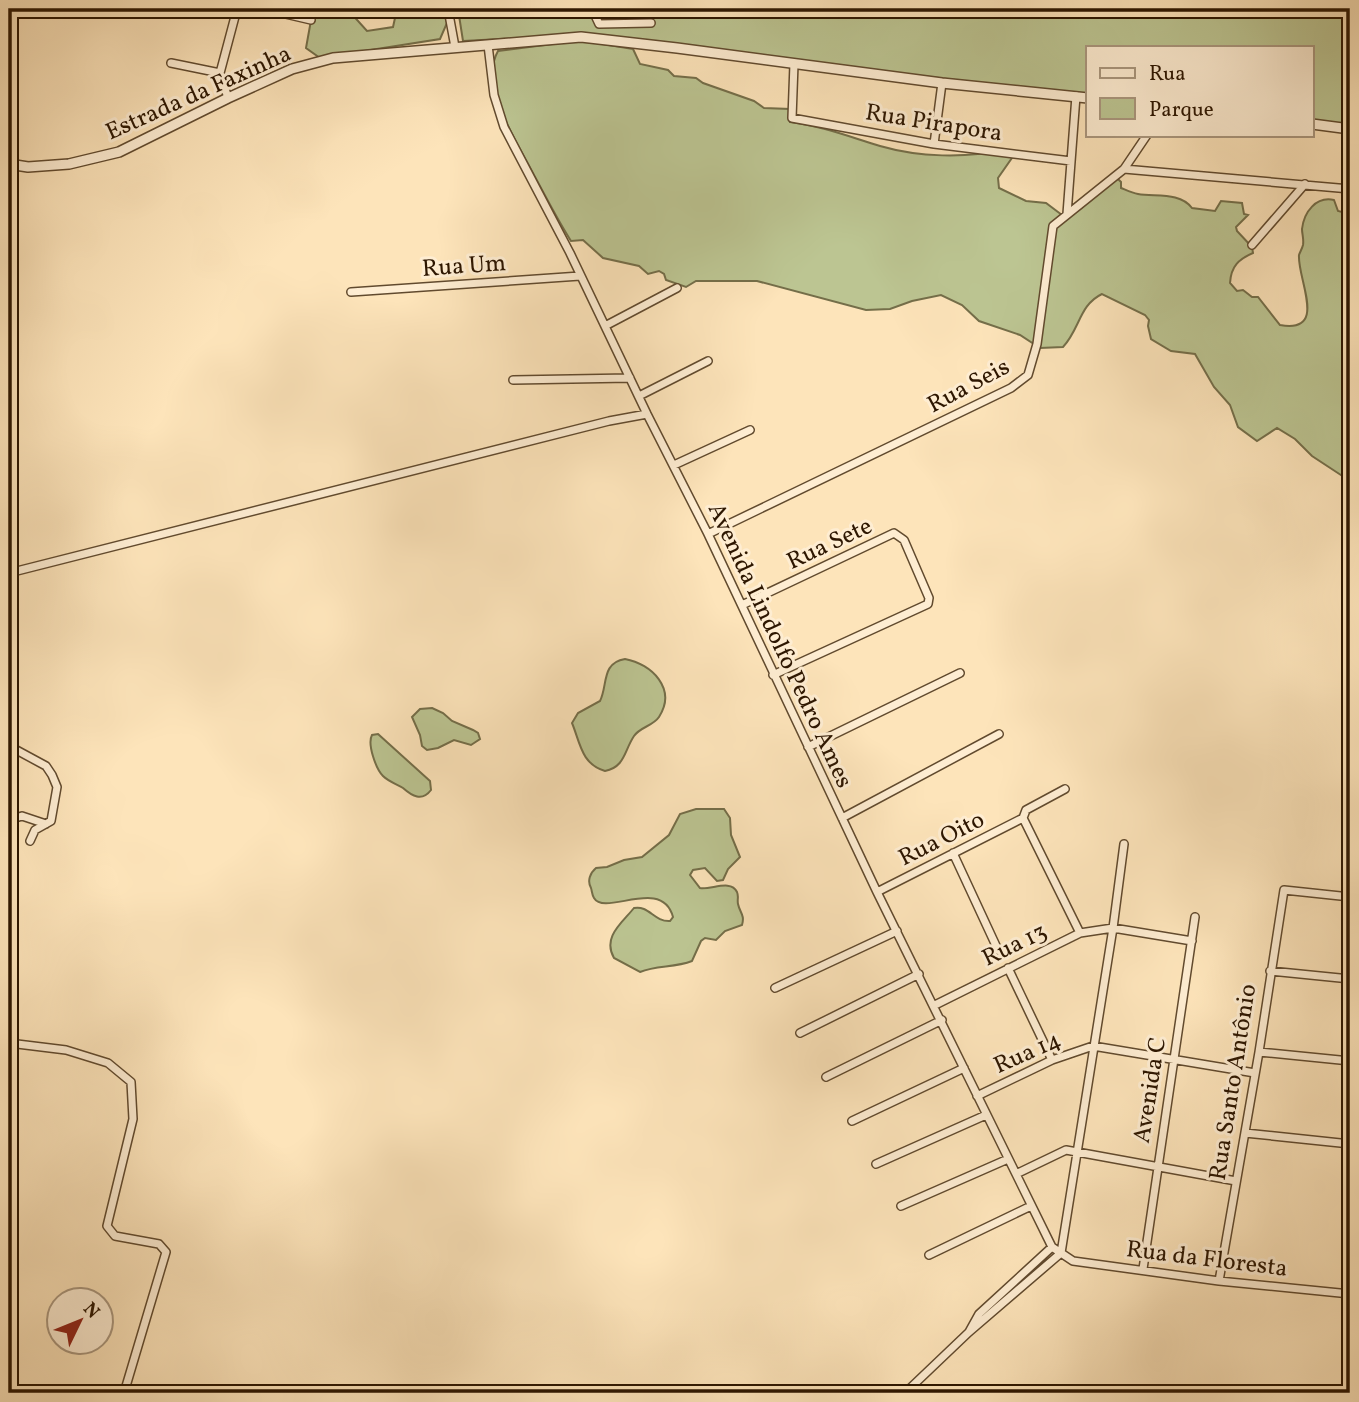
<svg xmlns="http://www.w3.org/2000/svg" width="1359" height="1402" viewBox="0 0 1359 1402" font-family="Vollkorn,serif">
  <rect width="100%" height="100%" fill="#fde4ba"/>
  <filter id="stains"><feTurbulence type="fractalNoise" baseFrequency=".00286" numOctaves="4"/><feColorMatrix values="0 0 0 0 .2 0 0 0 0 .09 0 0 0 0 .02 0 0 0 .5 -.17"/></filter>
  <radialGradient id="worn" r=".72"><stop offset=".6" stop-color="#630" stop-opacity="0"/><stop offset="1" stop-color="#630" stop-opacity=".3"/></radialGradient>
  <path fill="#bcc592" stroke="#746e49" stroke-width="2" d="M313 9H351L349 11 367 31 393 27 397 9H444L447 23 440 39 320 58 306 48Z
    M458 9H1350V127L1312 122V47H1088V96L581 35 463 41Z
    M568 42H590L633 49 640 64 668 70 674 76 696 78 703 83 754 101 764 108 790 109V122C822 126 850 137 880 146 918 157 966 159 1005 149L1014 155 998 178 999 188 1026 201 1046 203 1066 218 1117 178 1121 182V188C1126 190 1132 193 1138 194 1156 197 1180 192 1192 208L1215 211 1221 201 1242 203 1244 214 1248 215 1236 227 1237 231 1252 247 1253 253C1239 259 1231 266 1230 283L1237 291 1243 290 1252 297H1258L1280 325C1329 334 1297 279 1299 255 1300 252 1302 249 1303 245 1304 239 1302 234 1302 229 1304 212 1316 196 1334 200L1338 211 1350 214V481L1312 456 1295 439 1277 428 1257 441 1238 427 1230 405 1214 387 1195 354 1171 351 1151 339 1148 326 1149 320 1145 315 1102 294C1079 305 1080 329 1063 347L1040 348 1020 335 979 321 962 305 941 295 912 301 890 309 866 310 757 281H696L686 287 666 280 664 274 659 271 648 274 639 266 603 258 583 240 571 241C557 219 546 197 534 175 518 143 478 86 498 51Z
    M625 659C652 664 677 689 659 717 653 726 640 727 634 736 624 751 625 767 605 771 581 764 580 742 572 723L578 713 600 701C608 685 601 663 625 659Z
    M432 708 443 713 452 721 473 730 478 733 480 739 471 745 454 740 438 748 427 750 422 746 420 735 412 717 420 709Z
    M378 734 430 781 431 790C422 802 412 796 403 788 397 784 389 782 383 776 376 769 367 744 372 735Z
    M696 809H724L730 818 731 835 740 857 728 869 723 880 717 881 705 868 693 870 690 875 700 888C711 890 731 879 737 892 739 897 737 899 738 904 740 913 745 915 742 925L725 931 716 940 705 938 701 941 692 961C674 968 657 965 640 972L614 958C602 937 622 923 634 908 649 905 654 922 670 921L673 917C662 876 605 917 594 898 592 895 592 891 591 888 587 881 590 873 596 868L607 867 624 860 642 857 669 835 680 814Z"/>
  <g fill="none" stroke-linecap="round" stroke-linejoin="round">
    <defs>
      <path id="minor" d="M264 9 311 20
        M448 9 455 47
        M592 9 599 24 651 23
        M488 45 494 95 504 127 570 253 647 414 708 534 877 892 1052 1247 1073 1261 1219 1281 1350 1294
        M171 63 220 73
        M794 64 792 118 934 144 1071 161
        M228 98 220 73 237 9
        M934 144 942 83
        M1124 169 1350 189
        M1067 214 1076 96
        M1252 245 1305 184
        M351 292 580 276
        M605 326 677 288
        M513 380 630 378
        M639 396 708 361
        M674 465 750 430
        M708 534 1011 388 1028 375 1037 344 1053 226 1124 169 1147 135
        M9 573 609 421 647 414
        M742 605 894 533 904 540 929 598 928 604 773 675
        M9 746 46 766 52 775 57 787 51 821 35 830 30 841
        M808 747 960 673
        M842 818 999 734
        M1023 818 1080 933
        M1023 818 1026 810 1065 789
        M9 820 22 816 46 824
        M953 853 998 950
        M877 892 1023 818
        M1008 968 1052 1060
        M1270 971 1350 979
        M775 988 897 931
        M935 1005 1080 933 1113 928 1192 941
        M800 1033 919 974
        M9 1043 66 1050 108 1063 131 1082 133 1119 107 1226 115 1236 159 1244 166 1252 124 1393
        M1259 1052 1350 1061
        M826 1077 942 1020
        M977 1096 1052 1060 1093 1046 1255 1073
        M852 1121 964 1068
        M1245 1133 1350 1144
        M876 1164 986 1115
        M1016 1174 1066 1150 1236 1181
        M901 1206 1008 1159
        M1061 1253 1113 928 1124 844
        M929 1255 1031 1206
        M1143 1269 1195 917
        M1219 1281 1259 1052 1284 890 1350 897
        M969 1332 979 1314 1052 1247
        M905 1393 969 1332 1061 1253"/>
      <path id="tertiary" d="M1312 124 1350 129
        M9 164 28 167 69 164 119 152 228 98 292 69 333 58 581 37 677 48 942 83 1088 98"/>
    </defs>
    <use href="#minor" stroke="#614a2e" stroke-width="10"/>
    <use href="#tertiary" stroke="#614a2e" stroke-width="12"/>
    <use href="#minor" stroke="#feedd2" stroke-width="7"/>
    <use href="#tertiary" stroke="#feedd2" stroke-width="9"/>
  </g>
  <g text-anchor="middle" stroke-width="6" stroke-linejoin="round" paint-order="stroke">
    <g font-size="24" fill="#2d1600" stroke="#feedd2">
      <text transform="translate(198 92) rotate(-24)" y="8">Estrada da Faxinha</text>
      <text transform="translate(934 122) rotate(9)" y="8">Rua Pirapora</text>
      <text transform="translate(464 265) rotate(-4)" y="8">Rua Um</text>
      <text transform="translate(968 385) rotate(-28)" y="8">Rua Seis</text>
      <text transform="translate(829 543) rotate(-25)" y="8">Rua Sete</text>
      <text transform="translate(781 645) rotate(65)" y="8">Avenida Lindolfo Pedro Ames</text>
      <text transform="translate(941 838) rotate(-27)" y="8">Rua Oito</text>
      <text transform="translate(1014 944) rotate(-26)" y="8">Rua 13</text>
      <text transform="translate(1027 1052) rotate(-24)" y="8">Rua 14</text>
      <text transform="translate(1232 1082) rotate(-81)" y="8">Rua Santo Antônio</text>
      <text transform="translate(1149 1090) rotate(-81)" y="8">Avenida C</text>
      <text transform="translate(1207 1258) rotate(7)" y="8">Rua da Floresta</text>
    </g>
  </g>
  <rect width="1359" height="1402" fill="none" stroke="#fde4ba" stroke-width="35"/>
  <rect x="10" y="10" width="1338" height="1381" fill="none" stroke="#2d1600" stroke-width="3.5"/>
  <rect x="18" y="18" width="1324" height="1367" fill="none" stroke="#2d1600" stroke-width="2"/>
  <rect x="1086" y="46" width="228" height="91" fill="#feedd2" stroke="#aa977e" stroke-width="2"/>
  <rect x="1100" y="68" width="35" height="10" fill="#feedd2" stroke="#aa977e" stroke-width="2"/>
  <text x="1149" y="80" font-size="21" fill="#2d1600">Rua</text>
  <rect x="1100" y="98" width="35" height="21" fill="#bcc592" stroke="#aa977e" stroke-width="2"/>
  <text x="1149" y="116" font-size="21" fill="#2d1600">Parque</text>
  <g transform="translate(80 1321) rotate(47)"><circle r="33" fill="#feedd2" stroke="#aa977e" stroke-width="2"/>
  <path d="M0-5L12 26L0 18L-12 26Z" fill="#8f2418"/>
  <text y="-10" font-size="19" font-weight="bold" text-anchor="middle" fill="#2d1600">N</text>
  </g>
  <rect width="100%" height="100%" filter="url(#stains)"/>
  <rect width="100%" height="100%" fill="url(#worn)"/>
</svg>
